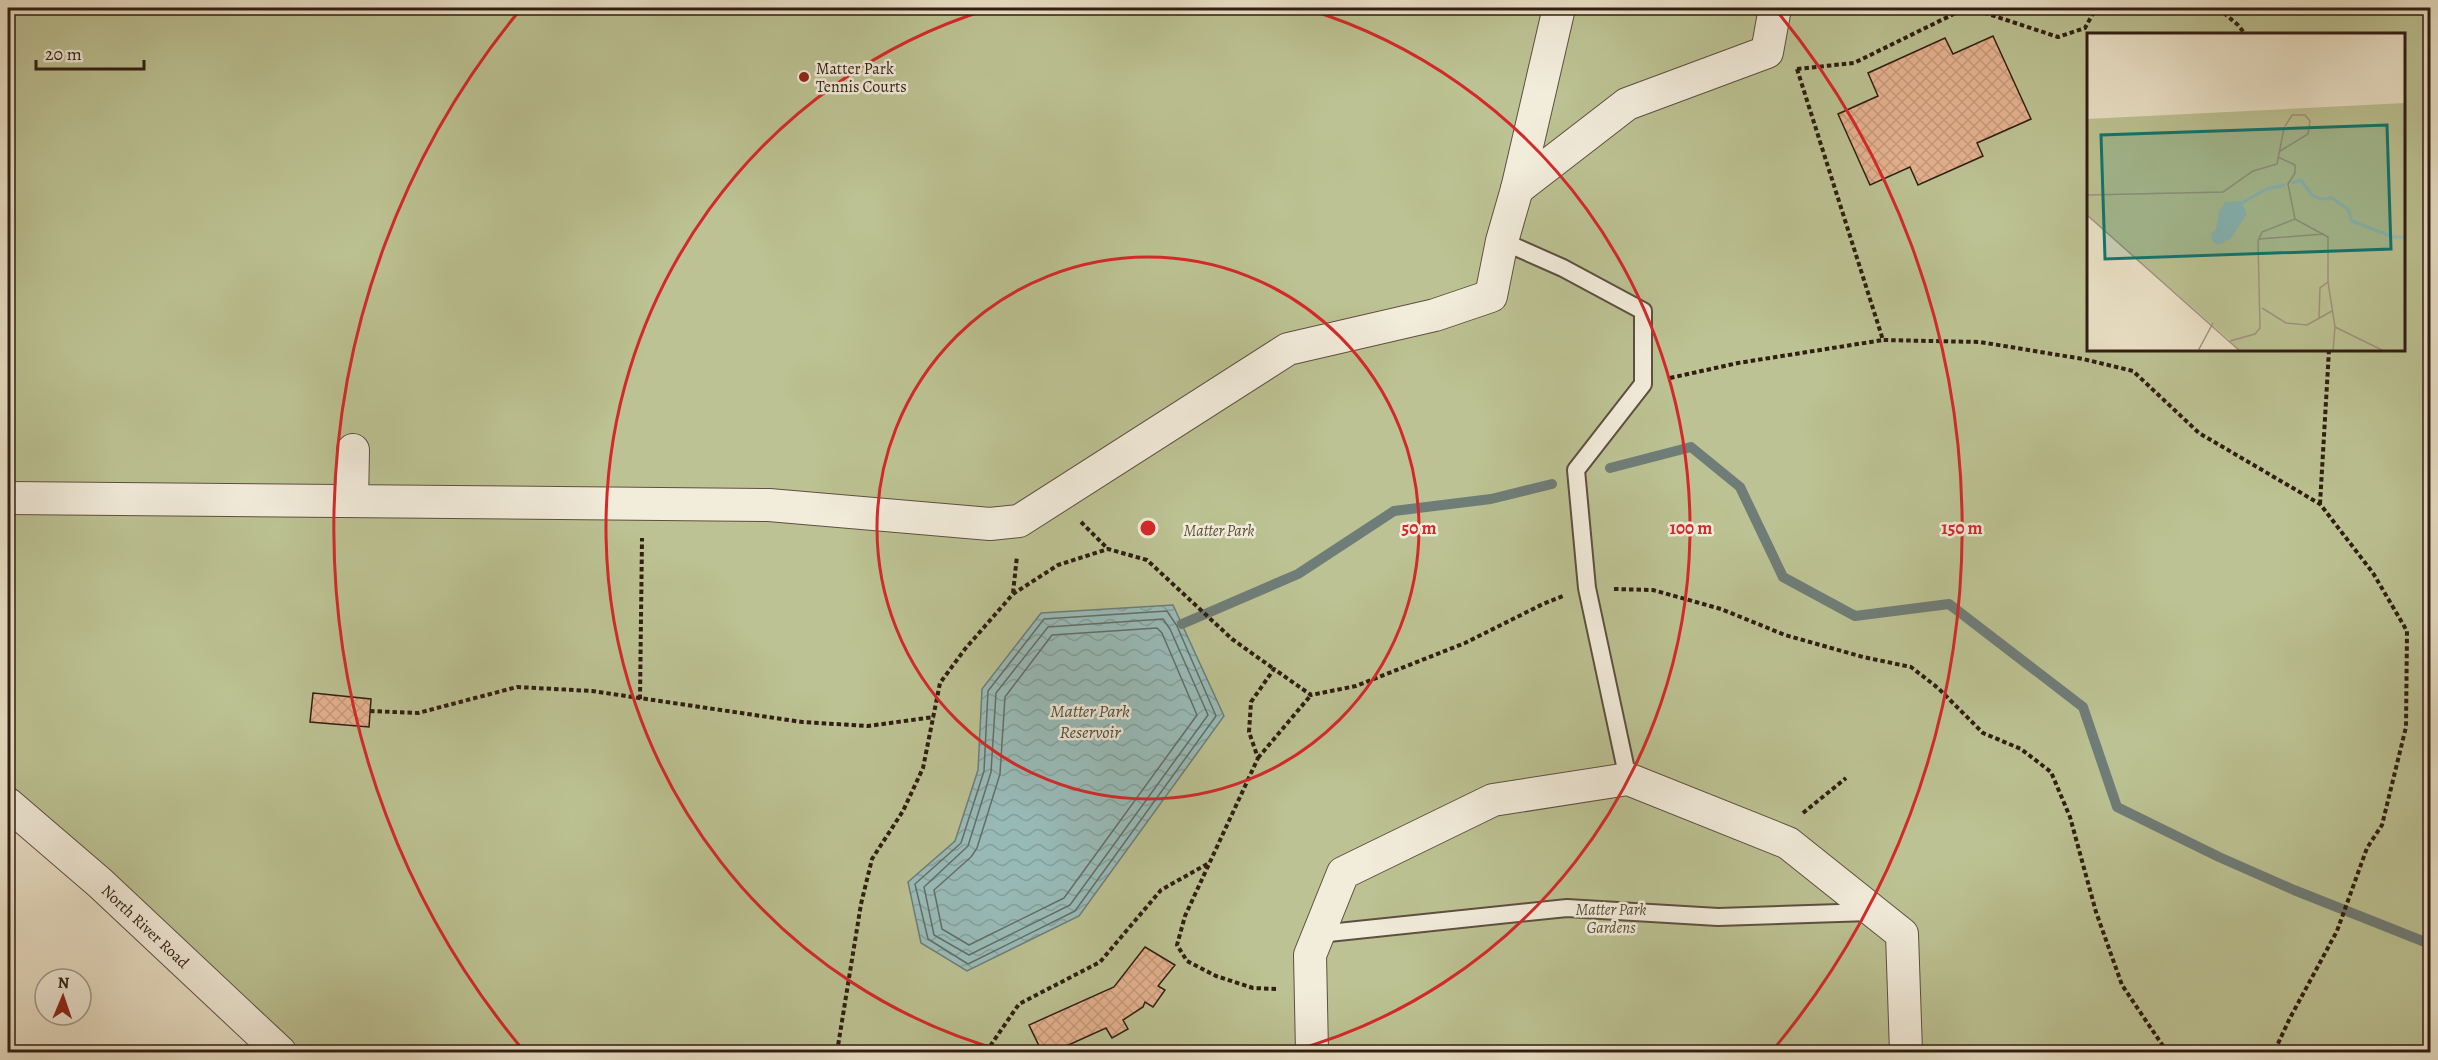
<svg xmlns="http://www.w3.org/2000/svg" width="2438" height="1060" viewBox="0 0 2438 1060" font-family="Alegreya,serif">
  <defs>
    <pattern id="water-waves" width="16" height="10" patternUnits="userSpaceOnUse" patternTransform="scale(1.5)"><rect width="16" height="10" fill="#99bdbb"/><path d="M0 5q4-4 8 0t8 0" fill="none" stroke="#84a2a0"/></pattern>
    <pattern id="building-cross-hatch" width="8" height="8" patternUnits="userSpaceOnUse" patternTransform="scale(1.5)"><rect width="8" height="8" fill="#e5b28f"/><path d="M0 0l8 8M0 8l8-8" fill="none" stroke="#c5997a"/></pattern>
  </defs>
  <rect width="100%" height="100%" fill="#ebe2c8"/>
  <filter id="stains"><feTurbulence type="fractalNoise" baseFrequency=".00333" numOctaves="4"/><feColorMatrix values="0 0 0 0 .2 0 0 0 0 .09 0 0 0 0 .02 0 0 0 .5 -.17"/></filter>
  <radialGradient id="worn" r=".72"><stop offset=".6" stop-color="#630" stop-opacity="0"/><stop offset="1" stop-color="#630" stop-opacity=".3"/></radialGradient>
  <path fill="#bcc293" stroke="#767053" stroke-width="1.5" fill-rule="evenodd" d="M8 8H2430V1052H279L8 804ZM2088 34H2404V350H2088Z"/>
  <path fill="url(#water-waves)" stroke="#6f7d78" stroke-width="1.5" d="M1173 605 1224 716 1079 916 967 971 921 943 908 882 955 841 978 770 982 689 1041 613Z"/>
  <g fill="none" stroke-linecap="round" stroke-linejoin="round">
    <path stroke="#646e67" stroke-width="1.5" d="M1167 611 1177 626 1216 716 1075 911 968 964 928 939 915 884 961 843 984 771 988 691 1044 619Z
      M1163 619 1170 629 1208 715 1070 905 969 955 934 935 924 887 968 846 991 772 996 693 1048 627Z
      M1157 628 1162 633 1197 715 1064 898 969 945 942 929 934 890 971 857 977 848 1000 774 1005 697 1052 635Z"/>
    <path stroke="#6f7d78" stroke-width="10" d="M1610 468 1691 447 1740 487 1783 577 1855 616 1949 604 2083 707 2117 807 2219 857 2294 890 2430 944
      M1182 624 1298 574 1394 511 1491 499 1552 484"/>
  </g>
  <path fill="url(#building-cross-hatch)" stroke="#301e13" stroke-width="1.5" d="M1993 36 2031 119 1977 143 1983 156 1918 185 1910 167 1870 185 1838 114 1878 96 1868 73 1945 38 1953 54Z
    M313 693 371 699 369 727 310 722Z
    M1145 947 1175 965 1158 986 1165 990 1153 1007 1145 1002 1143 1007 1123 1020 1128 1029 1112 1038 1106 1028 1053 1052H1042L1029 1025 1114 987Z"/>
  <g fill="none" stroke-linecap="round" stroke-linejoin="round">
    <defs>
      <path id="service" d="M1502 241 1563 268 1643 311V384L1576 470 1587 588 1628 779
        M1319 934 1567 908 1718 917 1870 912"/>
      <g id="minor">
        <path d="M1517 189 1627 104 1767 52 1775 8"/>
        <path d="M8 498 769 505 990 524 1019 521 1288 349 1435 315 1491 296 1502 241 1517 189 1559 8"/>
        <path d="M352 501 353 450"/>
        <path id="s1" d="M8 804 100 883 280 1052"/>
        <path d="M1312 1052 1310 955 1343 873 1493 800 1628 779 1788 843 1902 934 1906 1052"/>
      </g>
    </defs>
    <use href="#service" stroke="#5f4f40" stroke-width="20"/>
    <use href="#minor" stroke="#5f4f40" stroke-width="34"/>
    <path stroke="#301e13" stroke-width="4" stroke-dasharray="4.5 3" stroke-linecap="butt" d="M1970 8 2058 37 2085 28 2096 8
      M2218 8 2238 25 2245 34
      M1797 69 1883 340 1980 342 2083 359 2133 371 2199 433 2320 504 2373 573 2407 631 2406 727 2382 825 2367 848 2337 931 2290 1018 2274 1052
      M1797 69 1854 63 1966 8
      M1670 378 1738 363 1883 340
      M2320 504 2329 350
      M1081 522 1108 549
      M1614 589 1653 590 1721 609 1785 635 1863 657 1911 667 1938 688 1983 733 2021 749 2051 772 2070 817 2096 912 2122 985 2167 1052
      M1013 593 1017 556
      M640 699 642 538
      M370 711 418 713 517 687 592 691 802 722 868 726 934 717
      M1258 758 1311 695
      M1803 813 1846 778
      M1276 989 1253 988 1216 976 1187 961 1177 945 1185 916 1258 758 1249 732 1251 702 1274 669 1311 695 1356 686 1465 643 1543 604 1563 596
      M837 1052 861 904 872 859 903 811 923 768 940 683 965 649 1013 594 1058 565 1108 549 1147 560 1232 639 1274 669
      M986 1052 1019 1004 1100 962 1161 890 1209 863"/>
    <use href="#service" stroke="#f2ecdb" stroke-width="16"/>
    <use href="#minor" stroke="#f2ecdb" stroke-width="32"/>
  </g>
  <g fill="none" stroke="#d62828" stroke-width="3">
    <circle cx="1148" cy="528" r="271"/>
    <path d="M1007 1052A543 543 0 0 1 989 9M1307 9A543 543 0 0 1 1289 1052"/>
    <path d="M524 1051A814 814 0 0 1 520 10M1776 10A814 814 0 0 1 1772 1051"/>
  </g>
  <circle fill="#8f2418" stroke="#f2ecdb" stroke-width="2" cx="804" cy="77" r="6"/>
  <g text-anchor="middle" stroke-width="5" stroke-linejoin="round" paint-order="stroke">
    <g font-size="16" fill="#301e13" stroke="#f2ecdb" text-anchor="start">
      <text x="816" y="74">Matter Park<tspan x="816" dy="18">Tennis Courts</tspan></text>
    </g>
    <g font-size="16" font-style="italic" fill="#5a4f39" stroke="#f2ecdb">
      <text x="1219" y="536">Matter Park</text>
      <text x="1611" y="915">Matter Park<tspan x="1611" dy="18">Gardens</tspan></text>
    </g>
    <g font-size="16" fill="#301e13" stroke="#f2ecdb">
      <text dy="6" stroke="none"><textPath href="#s1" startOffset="184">North River Road</textPath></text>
    </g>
    <g font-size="18" font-style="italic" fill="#504e45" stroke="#f2ecdb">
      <text x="1090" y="717">Matter Park<tspan x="1090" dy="21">Reservoir</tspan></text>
    </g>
  </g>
  <g transform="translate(2087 33)">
    <rect width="318" height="318" fill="#ebe2c8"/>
    <path d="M318 70V318H155L0 182V86Z" fill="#bcc293"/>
    <path d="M175 275 199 290 220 292 245 278 246 318H153L144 309 173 295Z" fill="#bcc293"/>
    <path d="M154 168 160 181 144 205 131 212 126 209 124 201 129 196 132 179 138 169Z" fill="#99bdbb"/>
    <path fill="none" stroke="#99bdbb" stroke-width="3" d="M205 150 214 147 225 162 234 166 245 165 261 176 265 188 306 204H318M155 170 179 156 198 152"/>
    <path fill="none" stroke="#a09480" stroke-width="1.5" d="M191 124 208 132V140L201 151 208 186M0 162 136 159 166 138 190 131 197 95 205 82H218L223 88 221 101 193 118M0 182 153 318M172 206 237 201M175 275 199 290 220 292 245 278M232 285 233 255 241 249M248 294 297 318M143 308 168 301 173 295 171 208 175 199 208 186 241 204V249L248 294 246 318M111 318 126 290"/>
    <path fill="#0f766e" fill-opacity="0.15" stroke="#0f766e" stroke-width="3" d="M300 92 304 216 18 226 14 102Z"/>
    <rect width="318" height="318" fill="none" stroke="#301e13" stroke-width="3"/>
  </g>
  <circle cx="1148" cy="528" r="9" fill="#d62828" stroke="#f2ecdb" stroke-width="3"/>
  <g font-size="18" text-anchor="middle" font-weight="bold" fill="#d62828" stroke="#f2ecdb" stroke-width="5" stroke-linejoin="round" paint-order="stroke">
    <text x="1419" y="534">50 m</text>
    <text x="1691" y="534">100 m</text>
    <text x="1962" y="534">150 m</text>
  </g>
  <rect width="2438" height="1060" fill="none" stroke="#ebe2c8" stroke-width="30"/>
  <rect x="9" y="9" width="2420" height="1042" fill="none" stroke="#301e13" stroke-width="3"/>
  <rect x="15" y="15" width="2408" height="1030" fill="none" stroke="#301e13" stroke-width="1.5"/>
  <g transform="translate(63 997) rotate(2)"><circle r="28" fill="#f2ecdb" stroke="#a49a8b" stroke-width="1.5"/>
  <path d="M0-4.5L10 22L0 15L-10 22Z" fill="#8f2418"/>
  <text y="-9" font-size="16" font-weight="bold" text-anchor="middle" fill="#301e13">N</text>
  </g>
  <path d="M36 60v9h108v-9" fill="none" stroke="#301e13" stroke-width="3"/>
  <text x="45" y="60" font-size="18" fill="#301e13" stroke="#f2ecdb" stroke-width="4.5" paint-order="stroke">20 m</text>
  <rect width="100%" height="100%" filter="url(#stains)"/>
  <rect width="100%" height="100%" fill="url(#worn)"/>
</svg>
